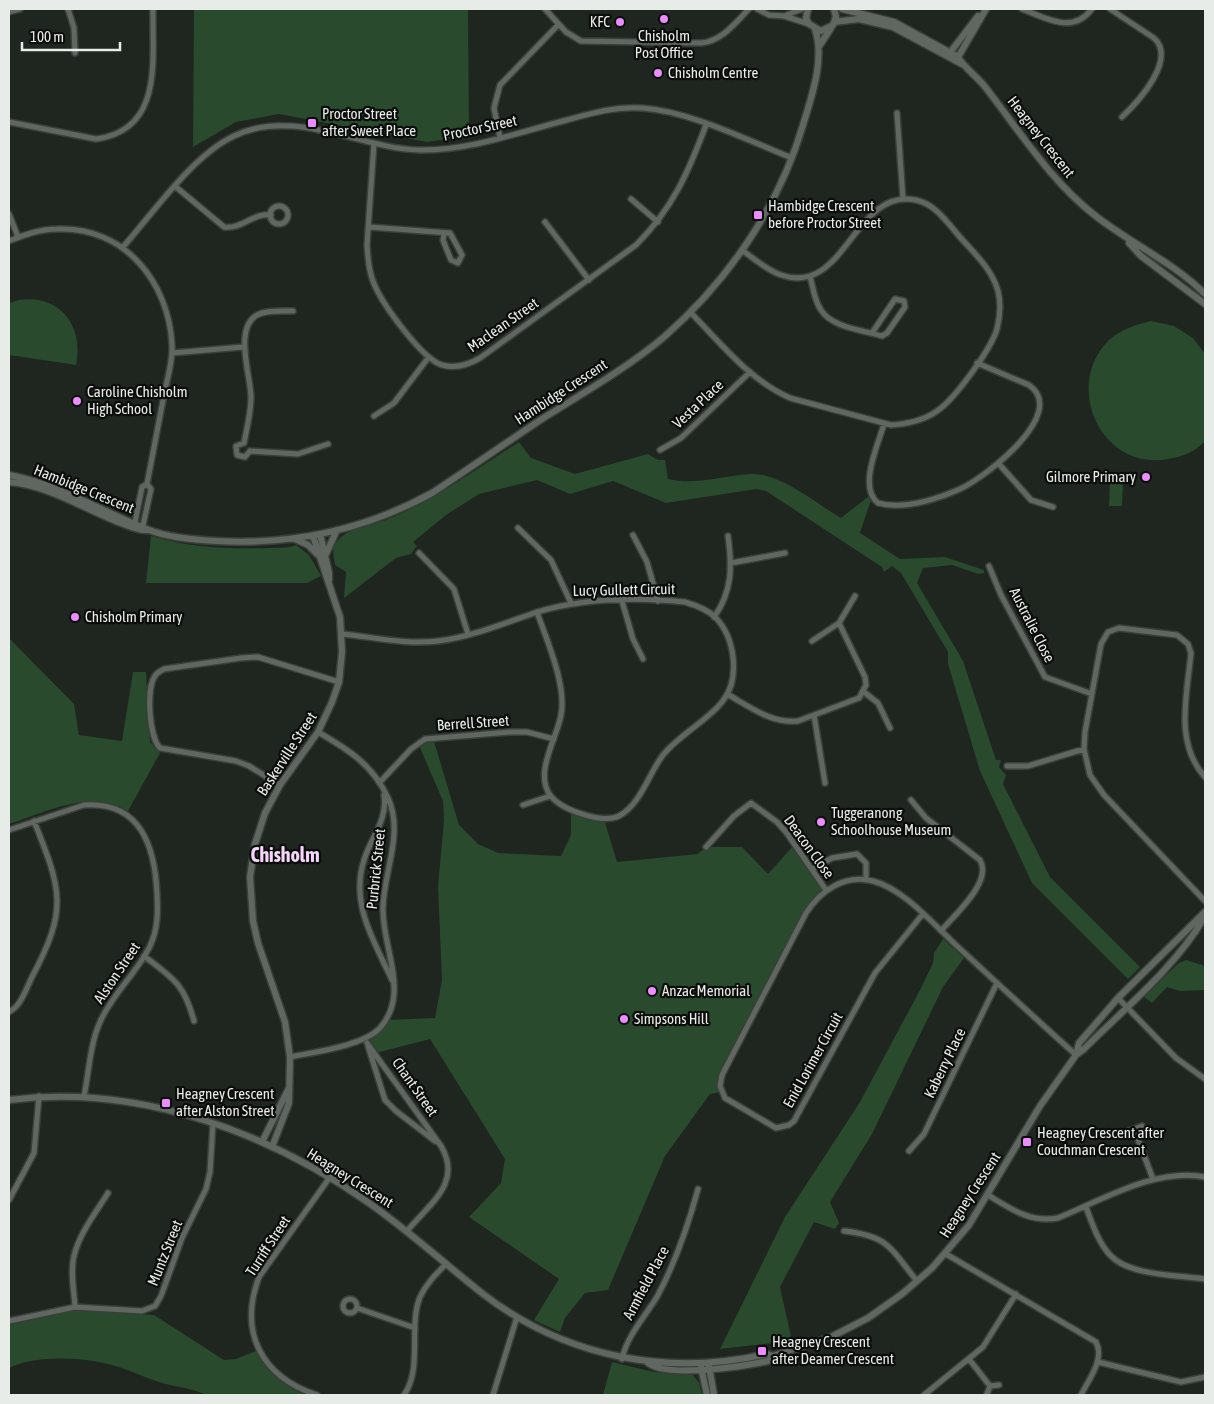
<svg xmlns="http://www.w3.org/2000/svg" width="1214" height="1404" viewBox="0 0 1214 1404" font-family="'Asap Condensed',sans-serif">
  <rect width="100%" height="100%" fill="#1f251f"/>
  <path fill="#294a2d" d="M194 9H468L469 136 427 142 279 114 236 122 193 147Z
    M19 300C61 294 84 327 76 365L9 355V303Z
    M1151 321 1174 326 1193 338 1205 354V441C1195 452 1182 457 1168 459 1102 472 1062 386 1109 340 1121 329 1136 325 1151 321Z
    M519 442 531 458 575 474 648 454 658 460H665L668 479C696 486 723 475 752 474 780 473 817 504 841 518L869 496 871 500 860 533 900 559 945 557 984 570V573L978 574 952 565 923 568 917 583 963 661 996 760H1001L999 767 1006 775 1003 784 1050 877 1140 967 1128 979 1032 883 980 771 948 664V652L901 573 892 566 884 572 882 567 766 491 756 489 666 503 613 481 570 494 537 480 479 494 446 515 413 542 417 546 411 554 396 558 344 598 346 572 335 565C334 558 331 549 336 543 346 527 375 525 391 518 436 499 477 468 519 442Z
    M1110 482 1123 483 1122 506H1109Z
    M151 536C189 548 230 549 269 548 278 547 288 549 296 545L309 555 321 576 307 583H146Z
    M9 638 74 704 79 735 122 741 133 672H146L150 742 160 753 128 811C91 788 45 813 9 824Z
    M433 738 459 825 478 844 498 853 561 856 571 835V810L604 819 617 862 698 854 706 847H742L768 874 795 844 826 890 813 903 722 1075 721 1092 710 1094 665 1156 608 1290 585 1293 565 1318 560 1332 534 1320 559 1279 469 1217 501 1183 505 1159 430 1039 376 1053 364 1039 385 1020 435 1018 442 980 438 886 444 820 443 801 418 743Z
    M943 939 964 958 943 987 872 1134 830 1202 839 1223 835 1229 814 1222 780 1287 792 1341 720 1349 785 1217 860 1102 920 990 933 963 934 953Z
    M1186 960 1205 966V990L1180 991 1167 987 1152 1003 1143 996 1179 963Z
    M80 1310 154 1315 224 1360 236 1359 256 1351C267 1371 284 1387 306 1395H207C192 1388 175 1387 159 1382 145 1378 132 1371 119 1367 88 1357 37 1354 9 1368V1325L46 1315Z
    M612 1362 654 1372 693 1375 699 1383 702 1395H603Z"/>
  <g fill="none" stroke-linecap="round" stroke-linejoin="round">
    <defs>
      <path id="minor" d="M68 9 74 28 75 53
        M545 9 566 32 581 41 701 43C722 41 735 23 749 9
        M757 9 769 15 784 16 809 24
        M1022 9C1046 18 1072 35 1092 9
        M1110 9 1154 38C1177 59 1139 101 1122 117
        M9 12 20 9
        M784 16 802 9
        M897 113 903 199
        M9 122 96 139C164 130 152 59 153 9
        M500 138 494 108 500 85 559 24
        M374 143 367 245C368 259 369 273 375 286 384 306 422 359 442 365 456 369 468 365 480 358L636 245C673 208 688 173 706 125
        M176 187 224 227C241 230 254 212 271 215
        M631 199 658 222
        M270 215a9 9 0 1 1 18 0a9 9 0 1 1-18 0Z
        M9 214 18 237
        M545 222 589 280
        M369 227 450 233 462 255 458 263 451 260 443 240 444 233
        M9 241C24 235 40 229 57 229 124 226 169 282 172 345 173 360 168 376 165 390 159 421 153 453 147 484L151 489 142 530
        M123 247C153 213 193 155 234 136 294 107 358 148 419 150 470 151 519 132 567 120 592 113 616 106 642 108 689 111 747 140 792 158
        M810 276C813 287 814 300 821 310 832 328 864 330 882 336L887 333 905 307 904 301 895 299 872 333
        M690 312C721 343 749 380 790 398L891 425C908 424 923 421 937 411 955 399 991 349 997 329 1000 317 1001 303 998 291 992 269 974 253 959 236 947 222 935 204 916 200 853 188 846 297 781 275 767 270 754 259 742 250
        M172 353 243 347
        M374 416 394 403 428 358
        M884 424C878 445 858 487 878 503 903 510 937 499 960 489 986 477 1069 413 1029 385L977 363
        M244 443C247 428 251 412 251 397 251 376 231 322 262 313 272 310 283 311 293 311
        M244 443 236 446 237 455 245 457 250 451
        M660 450 681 438 750 372
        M250 451 298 454 328 444
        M999 464 1031 500 1053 507
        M134 527 142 487 147 484
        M518 528 551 560 571 603
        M633 535 647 562 658 601
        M419 553 454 589 468 634
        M731 563 785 553
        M989 566 1001 595 1045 677 1092 694
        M622 601 633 639 643 659
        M714 617C733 591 732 565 728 536
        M342 634C373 637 407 645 438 641 471 637 505 623 537 612 547 641 567 686 561 715 557 738 534 773 550 795 561 810 602 824 619 816 641 804 649 773 663 755 680 734 706 722 722 702 741 679 735 637 715 617 707 609 695 605 685 602 636 597 584 598 537 612
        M812 641 839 623 855 596
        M864 692 878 703 890 728
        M727 694C750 707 772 724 798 721L859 698 866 685 865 677 839 623
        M814 715 825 783
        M1007 766H1028L1084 749
        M1205 777C1174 743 1187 695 1191 653L1188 644 1177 635 1119 628 1108 632 1101 644 1085 732 1084 749 1090 775 1104 795 1205 901
        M380 782 411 749 425 739 511 732H527L554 739
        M280 785 249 766 236 761 160 748C149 737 146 688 155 676 157 672 161 671 164 669L241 658 258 657 339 682
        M384 795C388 820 371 837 364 860 350 904 374 941 392 980
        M911 800 926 818 980 860C993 882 954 915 941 931
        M523 805 550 796
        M9 830 84 805C141 801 155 847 157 894 158 912 158 929 150 946 137 973 112 994 100 1022 90 1044 89 1072 84 1096
        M706 847 734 816 751 803 777 822 786 832 826 890
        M812 869 832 858 857 854 866 863V880
        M922 915 875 973 794 1121 789 1125 776 1128 725 1098 720 1086 722 1075 806 913C821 890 845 874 873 881 904 889 934 925 957 946 997 983 1036 1019 1076 1055
        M144 956C174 979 184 984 194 1021
        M1118 998 1176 1058 1205 1079
        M9 1012C21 1006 26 989 32 977 68 909 62 891 34 821
        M367 1043 441 1146C463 1183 429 1204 407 1231
        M368 1046 385 1100 396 1111 435 1141
        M290 1057C314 1052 363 1046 380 1028 388 1019 393 1006 394 994 396 965 382 936 383 907 384 871 404 833 388 798 373 765 349 750 318 732
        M1142 1126 1134 1129 1153 1179
        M1126 1132 1134 1129
        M909 1151 924 1134 997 983
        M988 1195C1011 1209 1030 1223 1058 1218 1102 1200 1157 1167 1205 1177
        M9 1200 34 1153 39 1096
        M1086 1207C1092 1223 1098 1242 1110 1255 1129 1276 1178 1275 1205 1279
        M844 1231C889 1236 890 1248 917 1281
        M946 1254 1096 1342C1105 1359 1089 1379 1081 1395
        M343 1306a7 7 0 1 1 14 0a7 7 0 1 1-14 0Z
        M75 1307C74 1290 70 1272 74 1256 79 1234 96 1212 108 1193
        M357 1308 415 1328
        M9 1321 75 1307 142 1311 155 1306 161 1296 182 1238 206 1189 210 1172 213 1123
        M622 1359C627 1335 646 1316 658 1295 676 1261 688 1226 698 1189
        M969 1359 990 1386 999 1385
        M1098 1362 1181 1382 1205 1377
        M987 1394 990 1386
        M317 1395C262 1377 238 1333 259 1277L330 1177
        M404 1395C423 1368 408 1327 420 1297 426 1284 436 1274 446 1264
        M493 1395 517 1317
        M924 1395 983 1347 1016 1294"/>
      <path id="tertiary" d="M808 9 806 18 809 24 821 31 833 25 836 17 834 9
        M842 9 894 22 958 57C965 69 978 77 986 88 1021 133 1051 182 1097 217 1132 244 1174 263 1205 294
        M834 22 859 19 893 27 962 64
        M820 45 831 28
        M949 54 978 16
        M957 59 986 9
        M1129 243 1141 256 1205 304
        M9 475C58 484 103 512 149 530 170 538 195 540 217 541 292 545 365 530 432 493 470 468 507 442 545 417 585 392 627 368 664 337 728 281 779 207 803 125 812 95 825 59 815 29
        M9 482C47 485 83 508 118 522 127 525 138 531 147 530
        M320 534 329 573V580
        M295 539 308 545 318 555
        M325 556 337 530
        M1076 1055 1084 1049C1126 1007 1176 967 1205 916
        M9 1100C136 1084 265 1130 369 1203 409 1231 445 1264 483 1294 565 1357 667 1377 767 1354L773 1356
        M262 1142 289 1088
        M272 1147 289 1103 290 1057 285 1022 258 943 253 921 250 877 255 844 265 813 280 785 318 732 332 702 339 682 342 652 340 617 313 536
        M647 1362C663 1379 745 1366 768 1361L773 1356 831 1337 868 1318 902 1294 932 1268 969 1225 1040 1106 1076 1055 1079 1043 1118 998 1205 912
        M709 1366 714 1395
        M701 1367 707 1395"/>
    </defs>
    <use href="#minor" stroke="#3a3f3a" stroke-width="8"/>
    <use href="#tertiary" stroke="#3a3f3a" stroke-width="9"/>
    <use href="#minor" stroke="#606761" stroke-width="5"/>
    <use href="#tertiary" stroke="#606761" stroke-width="6"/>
  </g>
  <g fill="#eb8dfc" stroke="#0b0d0b" stroke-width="2">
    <circle cx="664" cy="19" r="5"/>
    <circle cx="620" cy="22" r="5"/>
    <circle cx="658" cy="73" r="5"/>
    <rect x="307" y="118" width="10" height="10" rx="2.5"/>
    <rect x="753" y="210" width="10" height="10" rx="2.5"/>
    <circle cx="77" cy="401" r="5"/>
    <circle cx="1146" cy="477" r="5"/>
    <circle cx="75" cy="617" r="5"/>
    <circle cx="821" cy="822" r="5"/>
    <circle cx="652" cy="991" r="5"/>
    <circle cx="624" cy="1019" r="5"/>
    <rect x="161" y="1098" width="10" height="10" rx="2.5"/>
    <rect x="1022" y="1137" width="10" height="10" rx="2.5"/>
    <rect x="757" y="1346" width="10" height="10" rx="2.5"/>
  </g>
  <g text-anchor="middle" stroke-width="4.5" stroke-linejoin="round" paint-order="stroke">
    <g font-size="15" fill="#e8ece8" stroke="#0b0d0b" text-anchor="start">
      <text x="610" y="27" text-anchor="end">KFC</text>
      <text x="664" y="41" text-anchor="middle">Chisholm<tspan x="664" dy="17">Post Office</tspan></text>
      <text x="668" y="78">Chisholm Centre</text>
      <text x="322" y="119">Proctor Street<tspan x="322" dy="17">after Sweet Place</tspan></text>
      <text x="768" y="211">Hambidge Crescent<tspan x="768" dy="17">before Proctor Street</tspan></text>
      <text x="87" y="397">Caroline Chisholm<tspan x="87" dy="17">High School</tspan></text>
      <text x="1136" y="482" text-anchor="end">Gilmore Primary</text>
      <text x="85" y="622">Chisholm Primary</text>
      <text x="831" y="818">Tuggeranong<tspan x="831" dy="17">Schoolhouse Museum</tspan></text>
      <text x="662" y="996">Anzac Memorial</text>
      <text x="634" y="1024">Simpsons Hill</text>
      <text x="176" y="1099">Heagney Crescent<tspan x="176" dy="17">after Alston Street</tspan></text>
      <text x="1037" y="1138">Heagney Crescent after<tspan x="1037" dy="17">Couchman Crescent</tspan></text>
      <text x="772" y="1347">Heagney Crescent<tspan x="772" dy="17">after Deamer Crescent</tspan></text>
    </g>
    <g font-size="15" fill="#e8ece8" stroke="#0b0d0b">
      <text transform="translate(480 128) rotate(-12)" y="5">Proctor Street</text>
      <text transform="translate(1041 137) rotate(52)" y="5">Heagney Crescent</text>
      <text transform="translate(503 325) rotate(-35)" y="5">Maclean Street</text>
      <text transform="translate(561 392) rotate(-33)" y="5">Hambidge Crescent</text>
      <text transform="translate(698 404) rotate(-43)" y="5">Vesta Place</text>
      <text transform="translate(84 489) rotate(22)" y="5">Hambidge Crescent</text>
      <text transform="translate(624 590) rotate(-1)" y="5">Lucy Gullett Circuit</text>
      <text transform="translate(1032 625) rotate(63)" y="5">Australie Close</text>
      <text transform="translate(473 723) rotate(-4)" y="5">Berrell Street</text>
      <text transform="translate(287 754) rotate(-57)" y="5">Baskerville Street</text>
      <text transform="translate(809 847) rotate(54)" y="5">Deacon Close</text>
      <text transform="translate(376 869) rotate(-84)" y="5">Purbrick Street</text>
      <text transform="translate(117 973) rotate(-56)" y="5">Alston Street</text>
      <text transform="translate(813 1060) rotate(-61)" y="5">Enid Lorimer Circuit</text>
      <text transform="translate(945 1063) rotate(-64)" y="5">Kaberry Place</text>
      <text transform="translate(415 1087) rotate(55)" y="5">Chant Street</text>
      <text transform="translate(350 1178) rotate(32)" y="5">Heagney Crescent</text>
      <text transform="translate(970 1195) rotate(-57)" y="5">Heagney Crescent</text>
      <text transform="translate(268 1246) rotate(-57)" y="5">Turriff Street</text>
      <text transform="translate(165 1253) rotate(-68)" y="5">Muntz Street</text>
      <text transform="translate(646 1283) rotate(-62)" y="5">Armfield Place</text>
    </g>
    <g font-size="20" font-weight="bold" fill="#f5d5fa" stroke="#0b0d0b">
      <text x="285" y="862">Chisholm</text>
    </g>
  </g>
  <rect width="1214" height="1404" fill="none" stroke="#e8ece8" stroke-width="20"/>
  <path d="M22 42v8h98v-8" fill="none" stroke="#e8ece8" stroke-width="2.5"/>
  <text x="30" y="42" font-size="15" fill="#e8ece8" stroke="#0b0d0b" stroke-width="4" paint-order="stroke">100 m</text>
</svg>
